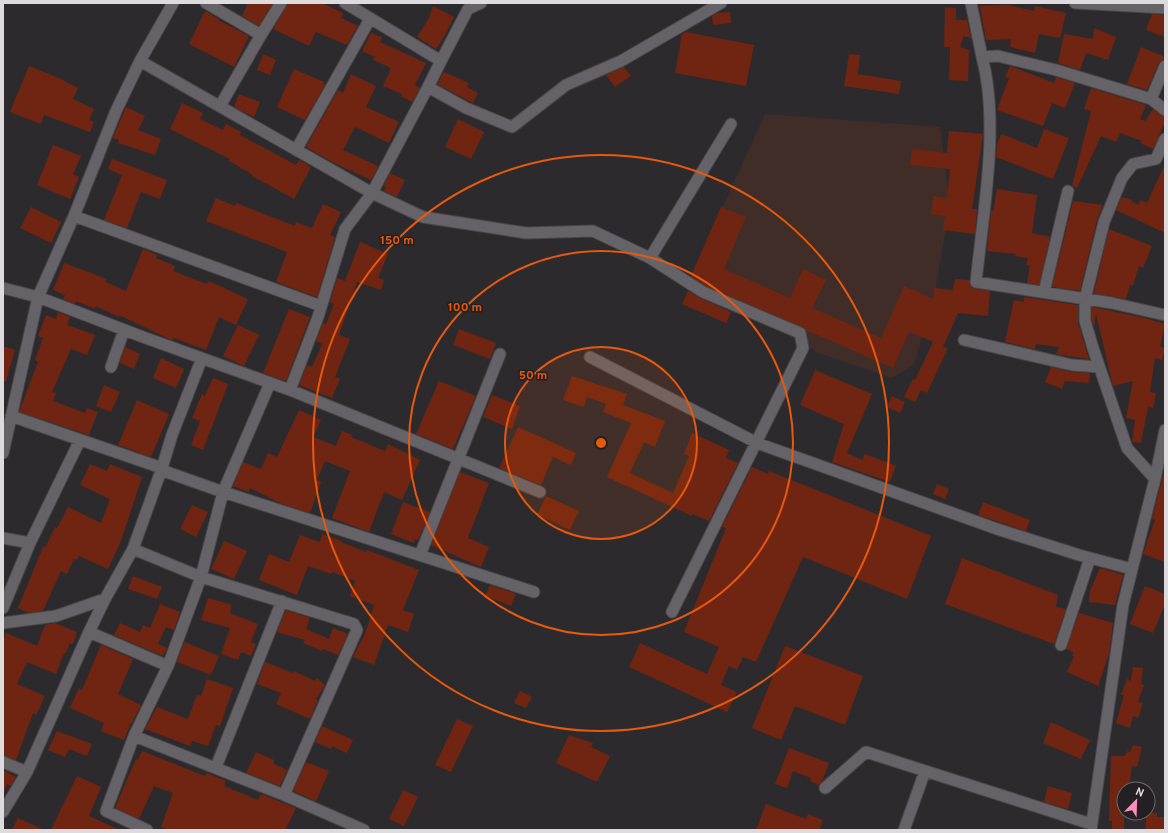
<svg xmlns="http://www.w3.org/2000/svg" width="1168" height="833" viewBox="0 0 1168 833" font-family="Overpass,sans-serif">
  <rect width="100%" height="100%" fill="#2d2a2e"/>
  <path fill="#402d28" d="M765 114 940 127 950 206 934 296 914 364 892 378 821 354 690 279Z"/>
  <path fill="#702512" d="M248 3H273L259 26 242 16Z
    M288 3H322L343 13 341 18 358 26 347 45 316 32 309 46 273 29Z
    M1008 5 1034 11 1035 6 1066 13 1060 38 1039 34 1035 53 1010 47 1011 39 986 40 980 6Z
    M433 6 454 17 445 35 436 49 417 37 429 18Z
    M945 7 956 8V20H967L971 38 964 36 960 47 969 50 968 81 949 80 950 47H944Z
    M205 11 219 19 218 20 249 36 234 67 189 44Z
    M730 12 731 23 713 25 712 16 717 13Z
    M1152 14 1165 15V37L1146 30Z
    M1094 28 1116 37 1108 60 1086 53 1080 70 1058 63 1064 34 1093 39Z
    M686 32 754 45 746 86 675 73 682 34Z
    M371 33 382 37 380 42 426 63 415 85 420 88 412 102 401 96 402 94 383 86 391 68 373 60 375 57 362 51Z
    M1141 47 1165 57 1159 63 1147 90 1127 84Z
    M263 54 276 60 270 75 257 70Z
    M849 54 860 55 858 74 901 81 899 94 844 86Z
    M29 66 59 78 78 88 73 99 94 109 89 120 94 122 90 132 44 115 41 124 10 112Z
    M1010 66 1054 83 1056 77 1075 83 1065 108 1052 103 1043 126 997 110 1009 78 1005 77Z
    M624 67 631 76 615 87 606 75Z
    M294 69 324 82 323 84 325 85 305 120 277 107Z
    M444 72 469 83 467 87 478 93 473 103 437 84Z
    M351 74 376 86 366 107 399 122 389 143 355 127 343 150 378 166 371 180 336 164 306 147 338 90 343 93Z
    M1091 88 1146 105 1140 119 1145 121 1153 109 1165 117V122L1153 149 1140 143 1142 141 1120 133 1116 142 1101 136 1077 188 1072 186 1091 111 1084 109Z
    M239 94 260 102 254 117 234 107Z
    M182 103 203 113 200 119 223 130 226 124 241 132 240 135 296 165 299 160 311 167 294 199 252 176 253 175 229 161 230 159 170 129Z
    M126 107 145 116 138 130 161 139 155 155 118 143 119 140 113 138Z
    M458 119 484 132 471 159 445 147Z
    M1044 129 1069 138 1053 179 996 157 997 145 1001 134 1037 148Z
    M949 131 983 134 972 209H977L975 234 943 230 945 216 931 214 933 196 947 198 950 169 910 165 912 149 947 153Z
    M53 145 81 156 73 174 79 177 70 199 37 185Z
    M112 159 167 180 160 199 141 192 127 228 104 220 122 175 108 169Z
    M1165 164V233L1116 210 1122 197 1132 200 1131 201 1138 205 1141 200 1147 203Z
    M390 173 405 180 397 197 384 191 386 187 384 186Z
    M997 189 1037 195 1032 233 1050 237 1039 285 1027 283 1030 266 1026 265 1028 258 1015 256 1016 254 987 251 991 211H993Z
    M216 198 235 206 236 203 295 226 296 222 312 228 323 204 341 212 330 235 335 237 317 297 276 282 287 252 206 221Z
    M1073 201 1103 205 1097 220 1080 291 1052 287Z
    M31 207 61 222 51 243 20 228Z
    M721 207 746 217 724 269 790 298 803 269 826 280 812 308 881 338 904 286 933 299 934 288 953 290 955 279 969 280 972 288 990 291 988 316 958 313 943 347 948 348 927 393 921 390 915 402 904 397 913 379 915 380 933 342 909 332 893 368 806 330 803 327 706 286 691 276Z
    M1109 229 1152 246 1143 268 1139 266 1133 286 1130 285 1126 299 1094 293Z
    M360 242 388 254 378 278 384 280 381 290 357 282 339 335 350 339 335 377 340 379 332 398 299 385 307 365 312 367 322 344 316 341 323 323 326 324 334 304 330 302 337 278 345 281Z
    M143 249 157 255 156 258 175 266 173 271 207 284 209 281 248 299 236 325 219 317 206 350 174 338 172 340H171L119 315V317L96 306 95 309 76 301 75 304 63 299 65 295 53 290 64 263 107 279 105 282 126 291Z
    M688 291 700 298 731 312 726 323 682 304Z
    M1024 297 1078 305V323L1089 359 1056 354 1059 347 1036 344 1035 349 1005 342 1014 300 1024 302Z
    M1092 307 1145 318 1165 324 1160 346 1165 349 1162 360 1155 358 1150 392 1156 393 1153 408 1148 407 1141 443 1132 442 1135 420 1126 418 1133 381 1113 386 1096 314 1094 328 1092 320Z
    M289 309 310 317 286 381 263 373Z
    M58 312 70 317 67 325 95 335 87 355 71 349 52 392 56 393 53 401 85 413 87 408 98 412 89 435 19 412 38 362 35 360 43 338 38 336 46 315 56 319Z
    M238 325 259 335 244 366 223 356Z
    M459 329 496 343 490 359 453 345Z
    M3 346 15 350 6 381H3Z
    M125 347 140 354 134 369 120 363Z
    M161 358 184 369 176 388 153 378Z
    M1051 367 1071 372 1090 373 1089 383 1065 381 1062 389 1045 382Z
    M815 370 872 394 847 453 862 460 865 454 896 466 890 482 832 462 844 424 800 405Z
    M572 376 627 394 623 405 665 421 655 447 644 442 630 473 673 493 689 456 684 454 692 433 729 450 726 458 738 463 709 521 692 514V516L607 477 631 423 603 412 606 404 587 397 584 407 563 400Z
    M213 378 228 384 203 450 191 445 200 421 192 418 202 394 205 396Z
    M439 381 476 396 453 449 416 434Z
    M104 385 120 392 111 412 96 406Z
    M492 395 520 406 512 429 483 417Z
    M892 396 905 402 900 413 887 407Z
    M137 400 169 414 151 457 118 445Z
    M299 410 321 420 313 437 336 446 342 431 352 435 351 437 385 451 388 444 420 460 402 500 384 492 369 532 332 518 350 471 325 461 317 480 321 482 310 513 282 504 250 488 249 492 233 486 243 462 261 469 268 453 277 457Z
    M518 427 576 453 571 465 553 457 541 485 499 468Z
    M90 464 107 471 110 464 142 477 121 541 108 569 79 556 77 560 74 559 67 574 61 571 43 611 29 613 18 608 43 547 45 548 55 527 57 528 68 507 101 523 110 499 80 485Z
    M752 467 768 474 769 471 931 536 907 599 803 557 756 662 743 657 737 670 729 666 721 685 737 692 727 712 629 667 640 643 707 674 719 647 684 632 726 528 722 527Z
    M460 472 489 483 468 538 489 547 481 567 431 545Z
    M1164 472H1165V562L1143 554 1155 520 1152 519Z
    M937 484 949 489 945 499 933 494Z
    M546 496 579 511 570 530 537 515Z
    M403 502 430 512 418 540 415 539 414 543 391 534Z
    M983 502 1030 520 1026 531 978 515Z
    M192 505 208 512 196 537 180 529Z
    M322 534 342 541 341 542 366 552 367 550 419 570 403 610 414 614 408 632 388 625 374 665 353 657 365 634 374 605 350 596 355 581 332 572 331 574 308 566 297 595 259 580 269 554 289 562 300 535 320 542Z
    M224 541 247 551 234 579 211 569Z
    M962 558 1058 595 1056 607 1066 609 1054 644 945 604Z
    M1100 568 1123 575 1115 605 1089 602 1090 591Z
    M133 576 162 587 157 599 128 589Z
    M490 585 516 594 511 606 485 596Z
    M1145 586 1165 594V604L1153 633 1130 624Z
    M208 598 232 605 230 613 258 624 251 642 256 644 251 656 241 652 238 660 221 654 230 628 201 620Z
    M160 604 180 612 174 630 166 627 158 644 167 648 163 656 114 635 120 623 140 632 143 625 150 628Z
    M286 610 310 618 306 629 329 639 333 628 348 634 338 655 323 649 322 651 303 643 305 640 277 632Z
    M1079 613 1113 623 1109 654 1098 686 1067 672 1074 656H1072L1073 652 1066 649Z
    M55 623 77 632 73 644 70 643 66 653H64L56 674 27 662 17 684 45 696 36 715 33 713 16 760 3 755V641L6 633 37 646 45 625Z
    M184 642 219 656 211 675 177 662Z
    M101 645 133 659 118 694 141 705 132 723H131L124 740 101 731 104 723 70 708 79 688 82 690Z
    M785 646 863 676 845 725 795 706 781 740 752 728Z
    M265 662 293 673 294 671 315 681 317 678 325 685 316 699 318 700 310 719 276 704 281 693 257 684Z
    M1133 667 1143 668 1141 684 1144 685 1138 702 1143 703 1138 718 1133 716 1130 728 1116 723 1124 695H1121L1127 679 1131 681Z
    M207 679 233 688 220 726 216 725 208 746 192 741 190 746 145 729 157 707 188 719 197 695 201 696Z
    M520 691 532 697 526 708 514 703Z
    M457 719 473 726 451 772 435 765Z
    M1051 722 1090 740 1081 759 1043 743Z
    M322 726 353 740 347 753 332 746 331 749 315 742Z
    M57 731 92 744 87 756 69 749 65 757 48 750Z
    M569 735 593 743 591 747 610 756 597 782 556 763Z
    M1133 745 1142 747 1137 767 1132 766 1129 789H1124V830H1112V821H1109L1111 756H1125L1127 751 1130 752Z
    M789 748 829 763 822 781 819 785 810 781 811 778 793 771 787 788 775 784Z
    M142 751 205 776 206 773 226 781 224 786 258 800 261 794 296 808 285 830H169L161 827 173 793 154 786 139 819 115 808 136 759 138 760Z
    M256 752 274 760V764L287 770 280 786 246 773Z
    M306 762 329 771 316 801 293 791Z
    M3 770 16 777 11 786 7 784 4 792Z
    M77 776 101 787 89 816 119 830H51Z
    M1048 786 1072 793 1068 809 1044 802Z
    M403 790 418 797 404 826 389 819Z
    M766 804 806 819 808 814 823 820 819 830H756Z
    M1146 813H1157V817H1165V830H1146Z
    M18 818 44 830H12Z"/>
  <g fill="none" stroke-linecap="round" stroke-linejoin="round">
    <defs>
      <path id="minor" d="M206 3 261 35 281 3
        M345 3 441 61 428 87
        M971 3 982 57 998 56 1056 70 1151 99 1165 110
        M1075 3 1165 8
        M982 57C1000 124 983 213 976 282L1112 303 1165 315
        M140 61 372 193 423 217 526 233 593 231 650 258 703 292 800 333 803 348 672 612
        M441 61 468 9 481 3
        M1151 99 1165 66
        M220 106 261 35
        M296 150 370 19
        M74 216 321 306
        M650 258 731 124
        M3 288 38 297 143 337 290 390 318 317 345 229 372 193 428 87 466 108 512 127 566 85 621 61 721 3
        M1044 292 1068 191
        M964 340 1072 365 1099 367
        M590 357 757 443 997 529 1079 555 1132 569
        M111 367 124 330
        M290 390 540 492
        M11 416 162 468
        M3 453 38 297 74 216 116 111 140 61 173 3
        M161 470 223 492 534 592
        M1155 479 1127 448 1093 348 1085 321V299L1104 222 1122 178 1133 164 1156 159 1165 139
        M3 538 30 543
        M133 549 201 577 354 624 357 630 284 795
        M420 555 500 354
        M3 608 30 543 80 440
        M3 623 56 616 105 599
        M89 632 168 666
        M1061 645 1090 558
        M134 736 284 795 364 830
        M3 762 27 772
        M216 767 282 601
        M825 788 866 752 1091 824
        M3 812 27 772 89 632 105 599 133 549 162 468 172 435 202 358
        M147 830 106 811 134 736 168 666 201 577 223 492 270 383
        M904 830 925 771
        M1091 830 1123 605 1155 479 1165 430"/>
    </defs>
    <use href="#minor" stroke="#49464a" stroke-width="13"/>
    <use href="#minor" stroke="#666368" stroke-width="11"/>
  </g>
  <circle cx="601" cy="443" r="96" fill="#e8590c" fill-opacity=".12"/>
  <g fill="none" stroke="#e8590c" stroke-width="2">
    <circle cx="601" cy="443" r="96"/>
    <circle cx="601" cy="443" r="192"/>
    <circle cx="601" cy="443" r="288"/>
  </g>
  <circle cx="601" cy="443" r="6" fill="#e8590c" stroke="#232024" stroke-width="2"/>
  <g font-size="12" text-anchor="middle" font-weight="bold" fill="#e8590c" stroke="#232024" stroke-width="3" stroke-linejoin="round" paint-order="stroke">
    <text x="397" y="244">150 m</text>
    <text x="465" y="311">100 m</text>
    <text x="533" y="379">50 m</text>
  </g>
  <rect width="1168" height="833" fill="none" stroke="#dddbde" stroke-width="8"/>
  <g transform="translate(1136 801) rotate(23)"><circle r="19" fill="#232024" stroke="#6d6b6e"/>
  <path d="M0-3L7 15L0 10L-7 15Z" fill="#ff8eba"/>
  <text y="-6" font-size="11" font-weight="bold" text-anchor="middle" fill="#dddbde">N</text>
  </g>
</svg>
